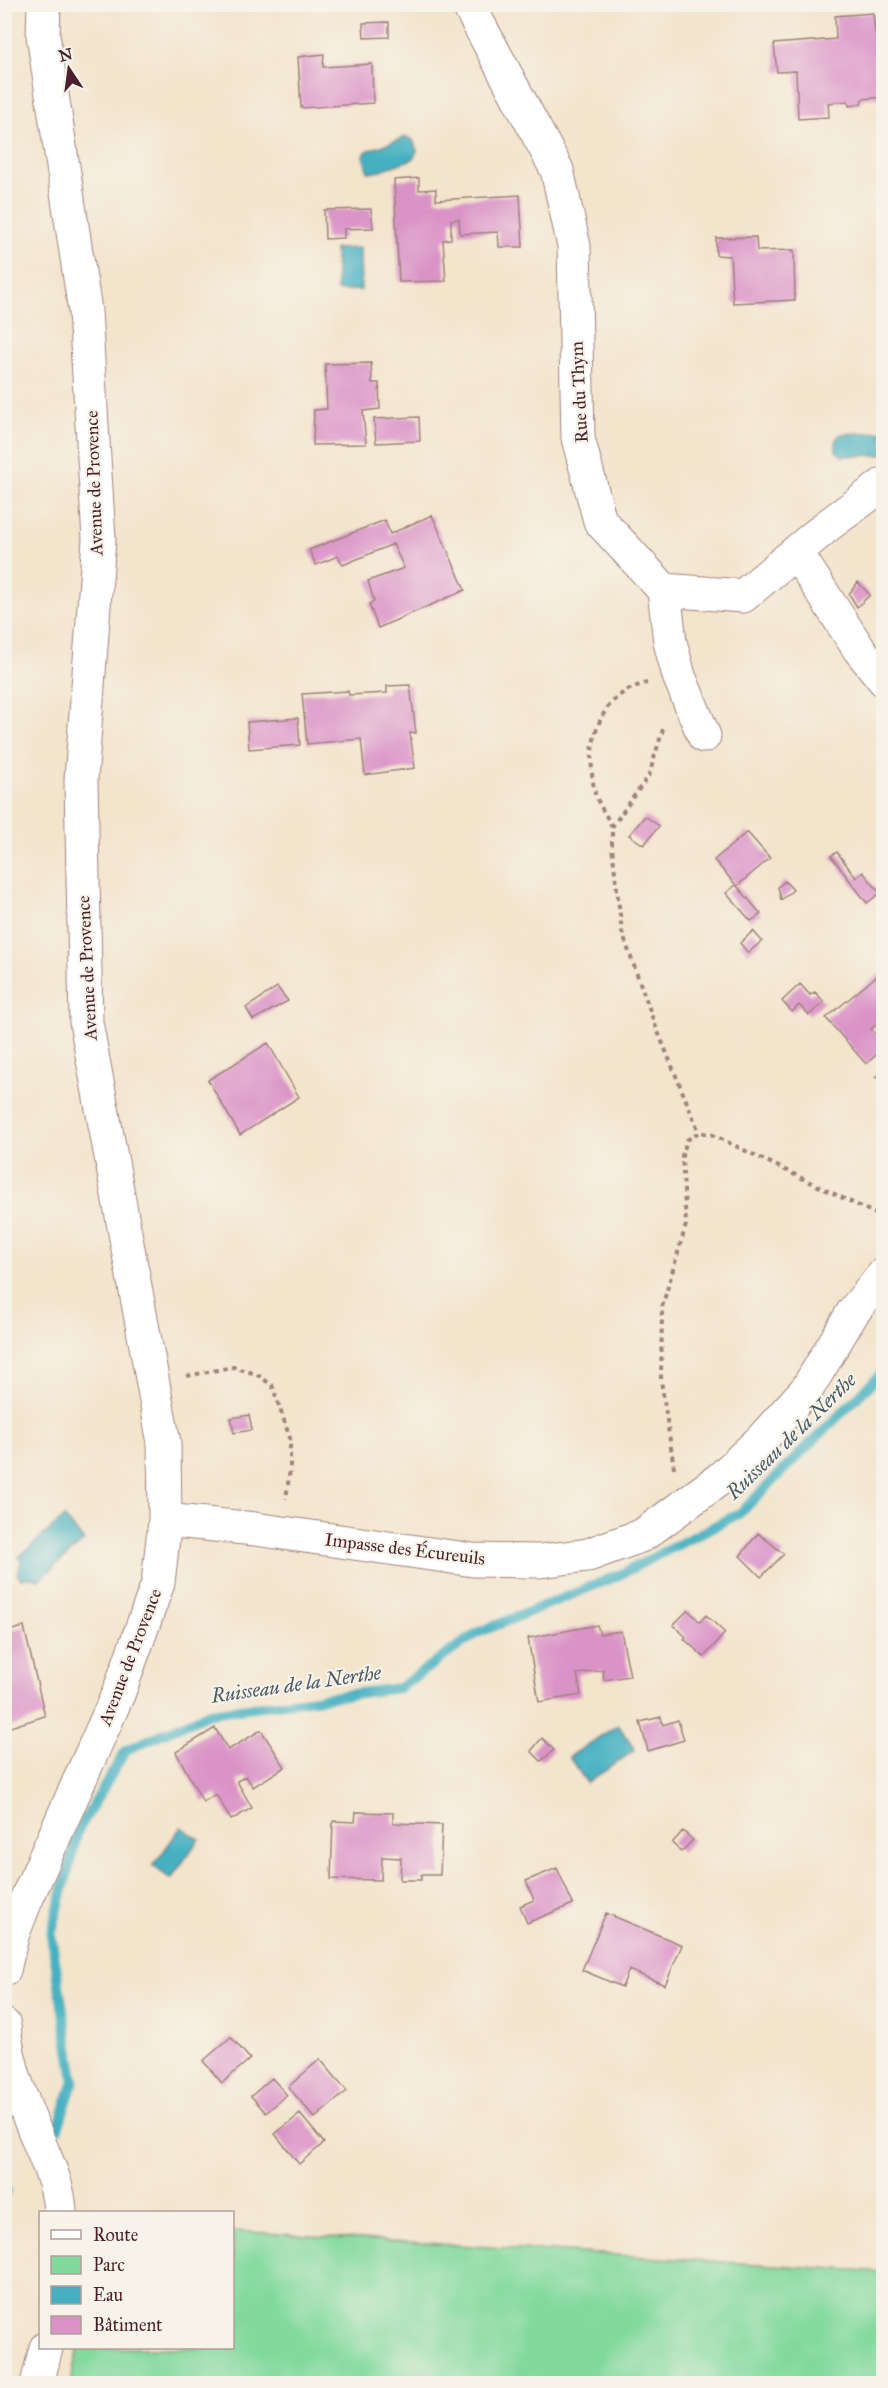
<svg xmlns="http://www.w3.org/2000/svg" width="888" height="2388" viewBox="0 0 888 2388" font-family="'IM FELL Great Primer',serif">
  <rect width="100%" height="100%" fill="#f7f3e8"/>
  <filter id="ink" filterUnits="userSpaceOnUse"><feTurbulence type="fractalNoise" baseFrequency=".0167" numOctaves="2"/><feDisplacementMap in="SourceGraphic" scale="12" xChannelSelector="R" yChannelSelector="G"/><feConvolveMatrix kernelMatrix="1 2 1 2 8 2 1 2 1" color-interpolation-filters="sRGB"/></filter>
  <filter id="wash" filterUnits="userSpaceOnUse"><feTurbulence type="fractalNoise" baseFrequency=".008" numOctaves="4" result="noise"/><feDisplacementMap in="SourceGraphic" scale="24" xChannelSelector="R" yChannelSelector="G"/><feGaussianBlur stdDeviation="1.35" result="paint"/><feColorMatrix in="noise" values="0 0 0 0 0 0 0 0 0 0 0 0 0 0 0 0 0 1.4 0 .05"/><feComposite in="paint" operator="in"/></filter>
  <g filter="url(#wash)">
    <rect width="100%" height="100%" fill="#f3e4cc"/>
    <path fill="#82d99d" stroke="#667c64" stroke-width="1.5" d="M233 2231 883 2272V2383H70L78 2348H232Z"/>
    <path fill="#44b0c1" stroke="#476876" stroke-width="1.5" d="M406 137 413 140 417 151 413 159 375 172H368L363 156 367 151Z
      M360 248 361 290 337 291 335 249Z
      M882 432 883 455 843 456 836 451V439L841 434Z
      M64 1517 84 1541 39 1580 34 1577 21 1579 17 1574 21 1562 19 1557Z
      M618 1725 635 1750 587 1783 569 1757Z
      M181 1827 199 1839 171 1879 153 1866Z"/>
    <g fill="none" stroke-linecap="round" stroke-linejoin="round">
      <path stroke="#44b0c1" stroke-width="10" d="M58 2128 74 2080 51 1935 78 1831 126 1750 209 1713 399 1688 477 1633 619 1575 740 1513 884 1371
        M4 2196 6 2190"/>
    </g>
    <g id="blocks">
      <path fill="#da93c7" d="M873 13 875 33H882L884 97 862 99 861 104 849 106 848 101 828 103 829 117 798 119 796 71 777 72 774 44 836 39 835 16Z
        M389 22V37L364 38 363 23Z
        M324 54 323 67 372 64 373 103 301 108 298 57Z
        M419 178V190L436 189V200L520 195 523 247H499L498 232 460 234 459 219 451 220V239L443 240 446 281 399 282 394 180Z
        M371 209 373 228 344 229V238L325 239 324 210Z
        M756 237 757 251 794 250 795 300 733 303 730 256 716 255V238Z
        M371 363 372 383H379L380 409 363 411 366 444 313 445 314 410 327 409 325 364Z
        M419 417 420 441 376 443 374 419Z
        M432 515 465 590 378 628 369 604 374 601 368 581 404 568 393 544 343 565 338 556 316 565 309 550 385 520 390 534Z
        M858 582 870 595 857 607 849 594Z
        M410 685 416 733H410L415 768 365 775 361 739 307 744 302 694 348 691 349 695 387 693V686Z
        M298 718 300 745 249 749 247 722Z
        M645 816 659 826 644 845 629 835Z
        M747 832 770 858 737 886 761 914 751 921 726 893 736 885 714 860Z
        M837 852 856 878 863 872 880 893 867 903 831 856Z
        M785 881 793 890 781 900 778 887Z
        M753 931 762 941 748 953 740 943Z
        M884 970V1018L871 1029 884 1042V1048L866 1064 826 1018Z
        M800 984 810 995 815 992 824 1002 809 1015 799 1005 792 1012 782 1001Z
        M277 987 288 1001 253 1020 246 1008Z
        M268 1043 299 1097 240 1135 208 1080Z
        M884 1070V1082L875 1077Z
        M249 1415 252 1430 234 1433 231 1418Z
        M758 1533 784 1554 761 1577 740 1556Z
        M688 1610 700 1622 706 1615 725 1633 704 1657 684 1639 686 1637 673 1625Z
        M597 1625 600 1634 621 1631 630 1676 604 1680 603 1670 577 1674 581 1695 539 1702 528 1638Z
        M24 1627 45 1716 7 1728 4 1738V1632Z
        M661 1717 663 1725 678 1720 684 1740 648 1751 640 1722Z
        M215 1728 228 1750 261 1730 285 1767 253 1787 246 1776 237 1781 252 1808 231 1820 216 1794 203 1802 176 1752Z
        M542 1738 554 1750 541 1761 531 1751Z
        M356 1812 393 1813V1823L442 1825 440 1875H421V1880H400L401 1858 382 1857 381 1880 331 1879 333 1821 355 1822Z
        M683 1831 693 1840 681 1852 672 1843Z
        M557 1868 573 1904 527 1923 520 1906 534 1900 526 1881Z
        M606 1913 682 1945 665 1985 629 1970 622 1987 582 1970Z
        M231 2037 250 2059 222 2083 203 2061Z
        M320 2059 347 2091 315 2118 288 2087Z
        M272 2078 287 2095 266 2113 251 2096Z
        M300 2114 324 2143 299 2164 275 2134Z"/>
    </g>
  </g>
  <g filter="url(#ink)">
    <use href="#blocks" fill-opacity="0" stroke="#9e827c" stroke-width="1.5"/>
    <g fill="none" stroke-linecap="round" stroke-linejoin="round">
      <defs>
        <path id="minor" d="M468 4 557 170 574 246 578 438 600 521 664 590 743 596 827 526 884 484
          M796 552 859 649 884 680
          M664 590 670 642 679 676 704 736
          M165 1520 255 1529 473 1560 540 1561 588 1555 643 1535 721 1478 761 1440 807 1389 853 1312 884 1274
          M4 1970 12 1936 26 1900 119 1692 158 1583 165 1520 164 1443 86 1022 81 780 99 539 85 311 43 35 44 4
          M4 2025C7 2064 22 2101 37 2137 47 2163 59 2185 60 2212
          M37 2384 46 2348"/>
      </defs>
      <use href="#minor" stroke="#9e827c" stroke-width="35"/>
      <path stroke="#9e827c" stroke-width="4" stroke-dasharray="4.5 4.5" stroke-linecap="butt" d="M663 729 649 775 612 827V847L622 932 654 1022 699 1132
        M612 827C607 816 598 804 595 793 585 748 596 694 647 683
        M187 1376 233 1367 256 1374 272 1385 290 1438V1469L286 1499
        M674 1468 661 1380 662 1307 686 1225 682 1156 687 1140 699 1132 713 1135 884 1218"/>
      <use href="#minor" stroke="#fff" stroke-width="33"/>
    </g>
  </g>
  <g text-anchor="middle" stroke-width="4.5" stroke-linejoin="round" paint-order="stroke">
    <g font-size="18" fill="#4a1f2b" stroke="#f7f3e8">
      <text transform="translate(579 392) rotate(-93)" y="6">Rue du Thym</text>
      <text transform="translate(94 483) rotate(-92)" y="6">Avenue de Provence</text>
      <text transform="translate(87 968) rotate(-93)" y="6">Avenue de Provence</text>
      <text transform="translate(405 1549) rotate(7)" y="6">Impasse des Écureuils</text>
      <text transform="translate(130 1657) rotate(-69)" y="6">Avenue de Provence</text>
    </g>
    <g font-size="20" font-style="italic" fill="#485967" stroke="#f7f3e8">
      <text transform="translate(791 1436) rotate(-44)" y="7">Ruisseau de la Nerthe</text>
      <text transform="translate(296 1684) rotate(-8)" y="7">Ruisseau de la Nerthe</text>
    </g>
  </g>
  <rect width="888" height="2388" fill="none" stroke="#f7f3e8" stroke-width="24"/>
  <rect x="39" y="2211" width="195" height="138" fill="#f7f3e8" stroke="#b29e9c" stroke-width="1.5"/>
  <rect x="51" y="2230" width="30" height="9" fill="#ffffff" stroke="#b29e9c" stroke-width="1.5"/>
  <text x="93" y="2241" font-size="18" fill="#4a1f2b">Route</text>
  <rect x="51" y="2256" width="30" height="18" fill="#82d99d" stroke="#b29e9c" stroke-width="1.5"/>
  <text x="93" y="2271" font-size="18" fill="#4a1f2b">Parc</text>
  <rect x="51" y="2286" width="30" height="18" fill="#44b0c1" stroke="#b29e9c" stroke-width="1.5"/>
  <text x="93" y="2301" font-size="18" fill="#4a1f2b">Eau</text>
  <rect x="51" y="2316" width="30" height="18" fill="#da93c7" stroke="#b29e9c" stroke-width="1.5"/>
  <text x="93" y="2331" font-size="18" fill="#4a1f2b">Bâtiment</text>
  <g transform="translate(69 69) rotate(347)" stroke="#f7f3e8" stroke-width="4.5" paint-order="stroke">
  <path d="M0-4.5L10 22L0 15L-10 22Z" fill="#4a1f2b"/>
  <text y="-9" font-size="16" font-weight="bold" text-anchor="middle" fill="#4a1f2b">N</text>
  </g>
</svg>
